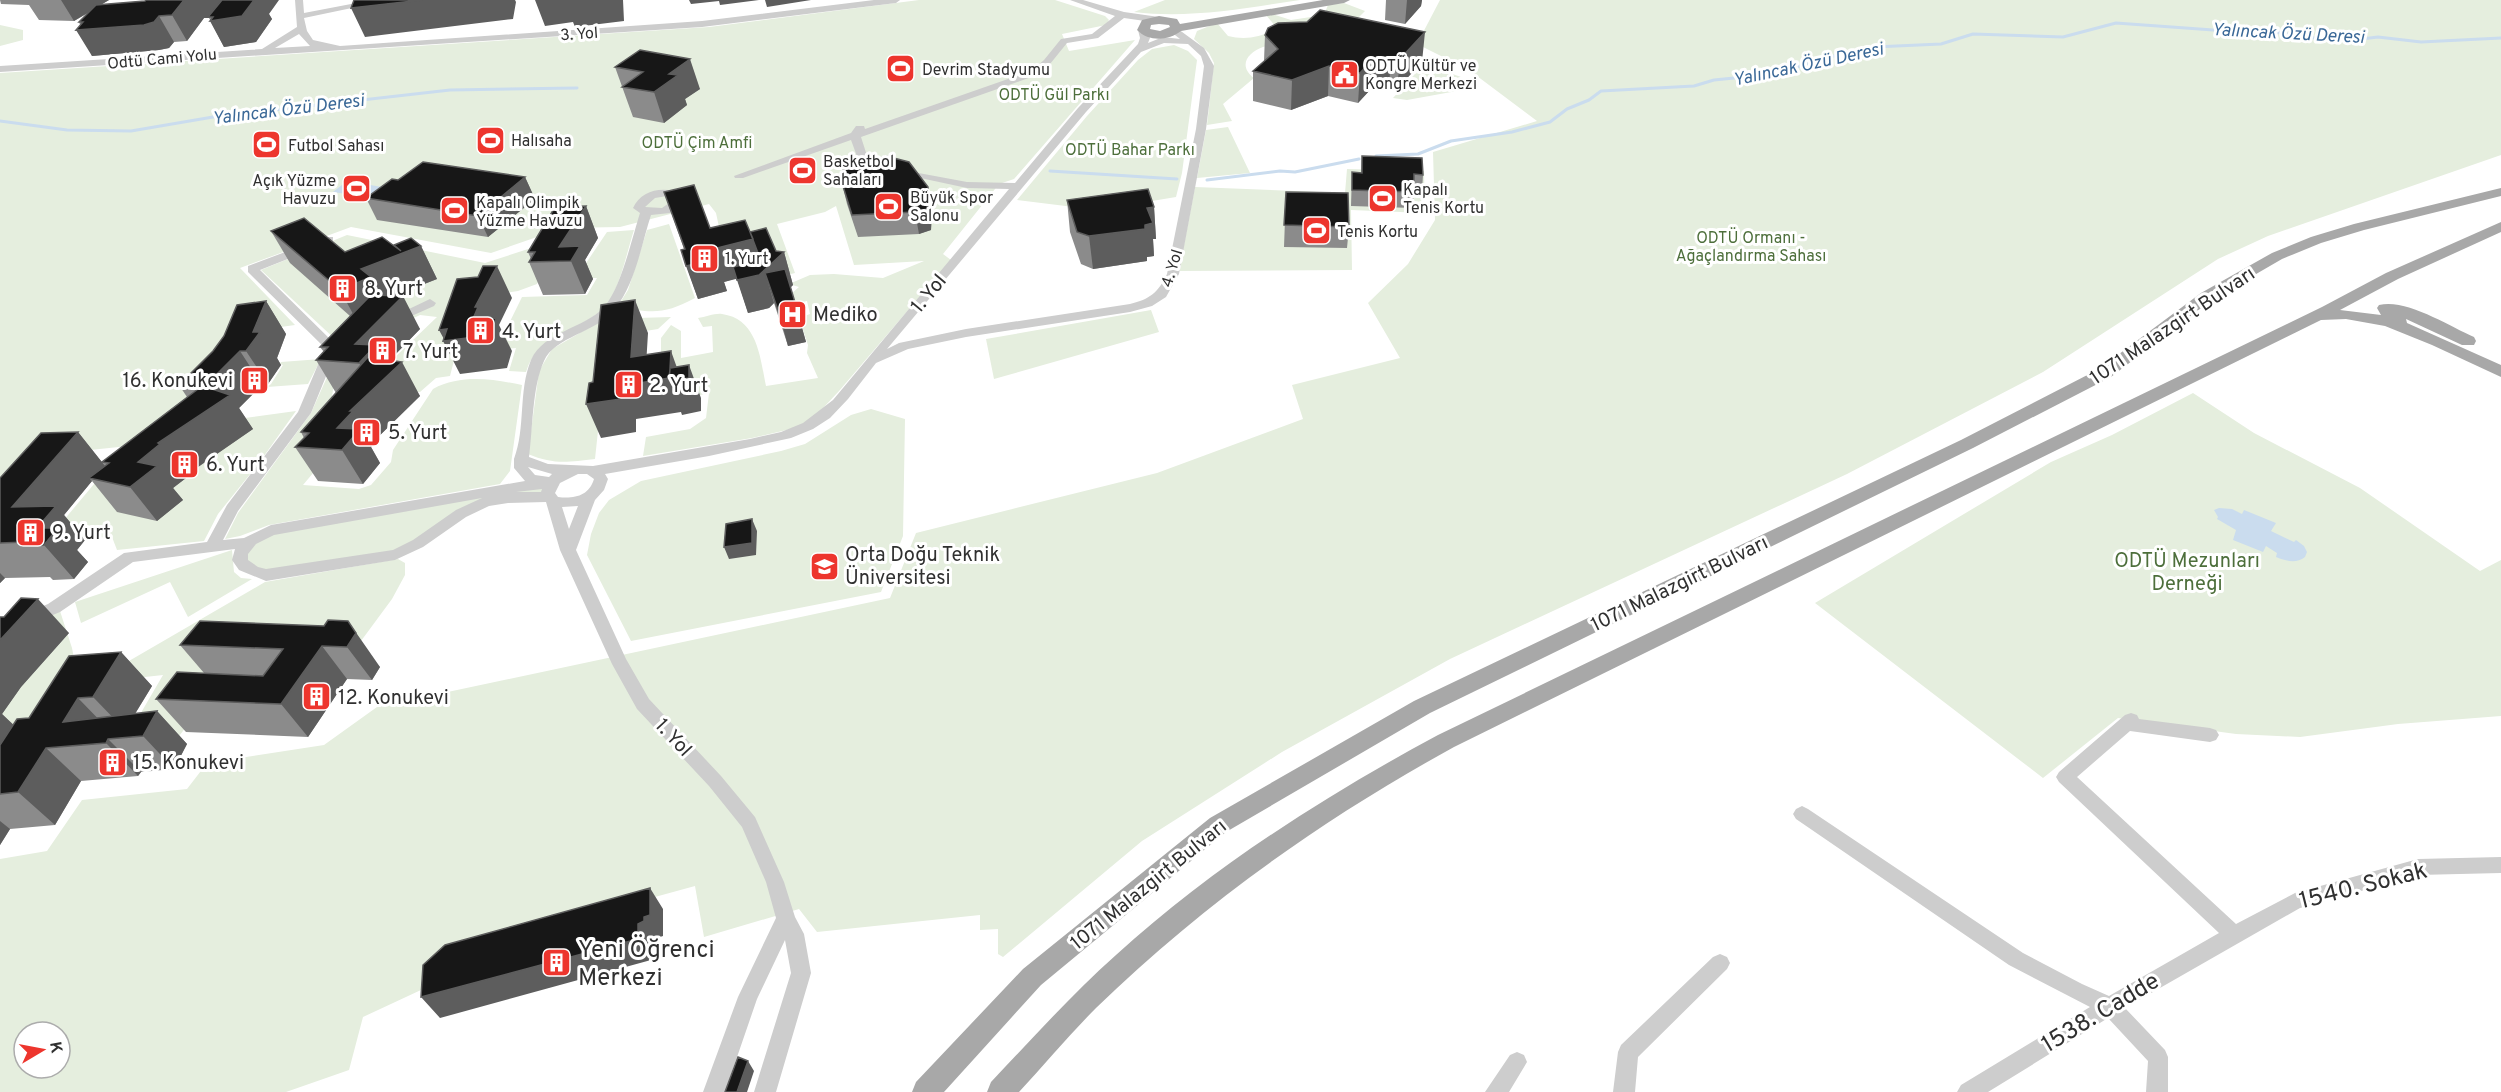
<svg xmlns="http://www.w3.org/2000/svg" width="2501" height="1092" viewBox="0 0 2501 1092" font-family="Overpass,sans-serif">
  <rect width="100%" height="100%" fill="#fff"/>
  <path fill="#e5eede" fill-rule="evenodd" d="M919 0H1055L1105 16 1109 20 1106 25 1062 34 1069 51 1135 40 1014 179 999 184 943 254 951 260 839 391 811 421 791 429 752 438 643 456 646 437 690 429 706 418 709 393 691 397 661 386V338L671 325 681 331V358L713 352 712 326 703 327 698 318C706 317 715 313 722 314 758 319 760 358 766 386L818 378 807 353 808 345 799 318 810 314 807 301 795 304 791 294 799 287 789 284 810 275 834 274 883 278 924 261 854 265 836 206 825 212 777 224 795 273 783 276 719 227 716 213 709 204 620 227 563 228 491 253 351 227 240 268 295 325 245 332 157 443 52 454 0 514V73L709 27Z
    M1165 0H1300C1246 8 1189 19 1134 12Z
    M1440 0H2501V155L2268 236 2218 259 2043 372 1847 474 1450 659 1282 752 1142 841 1003 957 998 954V929L980 930V915L817 932 799 909 704 937 695 886 469 948 436 983 363 1017 349 1070 286 1092H0V859L47 851 82 800 187 789 207 763 324 745 377 707 890 598 916 533 1157 473 1303 419 1292 385 1400 358 1368 303 1408 264 1435 220 1433 152 1537 121 1469 70 1417 44ZM24 1032H60V1068H24Z
    M1344 3 1365 11 1353 23 1263 47C1247 53 1238 66 1254 78L1223 104 1232 121 1207 125 1214 63 1209 53 1194 39 1197 31 1217 23 1228 36C1244 40 1263 38 1276 27L1266 15 1272 14 1291 20 1324 15 1328 5Z
    M0 25 23 30V40L0 46Z
    M1174 45 1188 51 1197 60 1182 173 1176 197 1098 210 1017 200 1087 116 1138 60 1152 49Z
    M1424 64 1461 77 1479 87 1407 100 1393 98Z
    M1228 127 1250 173 1197 178 1206 130Z
    M1347 169 1424 171 1425 213 1351 210 1352 270 1179 271 1195 187 1345 193Z
    M669 224 695 298C665 314 652 314 618 306L628 290 647 230Z
    M634 230C627 251 619 293 604 308 579 332 537 334 526 372L509 371 516 348 496 350 522 297 587 295 597 278H576L607 232Z
    M347 235 485 263 562 238 537 284 518 291 493 295 467 310 450 376 436 378 420 392 392 391 391 361 437 317 420 315 401 324 337 341 261 270Z
    M1151 310 1159 332 994 379 986 339Z
    M671 317 658 329 608 337 595 459C568 462 554 465 528 454L539 371 552 349 604 319Z
    M340 348 332 396 342 402 372 403 303 485 359 489 371 485 391 462 393 450 433 389C461 374 493 379 522 385L510 471 500 484 269 525 240 536 225 539 238 513 311 413Z
    M321 359 308 384 267 387 271 384 283 365 280 364 281 362Z
    M2193 393 2254 433 2360 488 2480 571 2501 560V716L2398 724 2300 737 2236 734 2118 718 2043 778 1815 603 2051 462 2112 435Z
    M871 409 905 419 903 536 881 592 631 641 587 555 591 534 599 513 609 500 641 481 781 451 805 444 851 415Z
    M296 411 259 463 218 514 204 541 117 550 112 537 48 539 120 453 159 448 181 421 227 423 245 418Z
    M550 483 548 493 484 502 409 551 266 575 246 570 244 543 255 536Z
    M232 550 234 572 241 578 252 579 188 617 170 582 81 623 75 602Z
    M398 559 405 563V575L392 599 361 641 219 684 173 744 121 747 163 675 91 683 265 582Z
    M60 611 72 648 79 684 0 810V638Z"/>
  <path fill="#cadcee" d="M347 181 382 187 367 197 333 192Z
    M2219 508 2232 509 2242 514 2244 510 2276 523 2271 531 2294 542 2296 540 2304 546 2307 552 2305 557C2296 564 2286 561 2276 557L2277 553 2266 546 2263 552 2233 540 2236 530 2217 519 2218 517 2214 510Z"/>
  <g fill="none" stroke-linecap="round" stroke-linejoin="round">
    <path stroke="#cadcee" stroke-width="3" d="M0 121 67 130 131 131 213 117 450 90 577 88
      M1376 156 1418 154 1451 141 1512 132 1550 122 1567 109 1589 100 1601 91 1694 86 1714 80 1774 74 1830 57 1874 47 1941 44 1973 34 2063 37 2116 23 2241 32H2274L2315 38 2353 40 2378 37 2421 42 2501 38
      M1050 171 1177 179
      M1207 180 1280 171 1295 172 1359 159"/>
    <path fill="#cdcdcd" fill-rule="evenodd" d="M295 0H303L304 13 372 0H390L304 18 307 31 313 40 340 46 702 21 874 0H900L896 3 702 27 0 72V66L262 49 297 27ZM299 34 310 46 275 48Z
      M1070 0H1083L1124 12 1159 17 1164 20 1159 23 1124 18 1098 38 1067 43 1050 64 1037 75 861 137 870 165 878 167V171L862 170 851 140 743 178H735L734 176 851 133 856 126H864L865 129 1031 71 1044 60 1061 39 1092 34 1115 16Z
      M1143 27 1148 30 1150 38 1148 43 1163 37 1180 39 1170 31 1178 29 1204 48 1214 66 1206 129 1179 274 1166 297 1152 306 1130 312 966 337 908 349 876 363 848 399 830 418 813 429 791 438 709 456 605 474 608 479 604 490 595 500 576 550 626 659 649 699 721 776 755 817 784 882 795 917 804 934 811 973 776 1092H754L791 973 785 940 757 999 725 1092H703L738 997 776 918 766 882 742 827 709 786 637 709 612 664 560 550 546 502 508 503 489 506 466 517 423 547 395 560 266 581 239 570 232 560 235 549 133 562 60 612 0 637V624L48 604 124 553 207 542 227 505 298 412 325 348 248 272V266L325 237H333V241L260 270 338 347 311 413 238 511 223 540 244 538 271 525 525 481 514 468V459C526 428 518 391 531 360 544 331 584 329 604 307 621 288 632 238 640 213L633 208C640 192 658 187 674 191L684 200 670 213 651 215C641 246 635 285 614 310 597 332 554 337 544 361 532 387 533 428 529 457L548 464 593 466 750 439 781 432 803 423 833 400 1009 189 967 188 897 173V169L967 182 1015 183 1078 108 1138 44 1140 38 1138 30ZM1164 43 1188 44 1201 56 1204 66 1196 129 1167 274C1158 293 1150 299 1130 304L966 329 899 343 887 349 1086 112 1141 52ZM667 196 672 201 662 208 645 207 655 198ZM528 467 552 474 549 477 535 475ZM578 474H587L594 479C589 496 574 499 558 497L555 493 560 483ZM542 489 541 492H516ZM482 498 456 510 413 540 393 550 266 569 258 567 248 560V554L256 544 274 535ZM578 506 569 529 562 507Z
      M430 299 436 303 434 306 398 322H390L388 319Z
      M2131 713 2137 715 2139 719 2210 728 2216 730 2219 735 2216 740 2210 742 2130 731 2077 777 2236 924 2295 893 2418 859 2501 857V873L2418 875 2300 908 2125 1008 2165 1050 2168 1057V1092H2146L2148 1061 2108 1018 1988 1092H1957L1961 1085 2090 1007 2009 965 1796 819 1793 814 1796 809 1802 806 1808 809 2023 953 2082 984 2109 996 2219 933 2059 782 2056 777 2059 772 2125 715Z
      M1720 954 1727 957 1730 963 1727 969 1638 1057 1635 1092H1613L1618 1052 1621 1045 1713 957Z
      M1517 1052 1524 1055 1527 1062 1509 1092H1485L1510 1055Z"/>
    <path fill="#a8a8a8" fill-rule="evenodd" d="M1323 0H1350L1344 3 1181 31C1168 41 1149 42 1137 30L1142 20 1159 16 1177 19 1180 24ZM1159 24 1169 25 1170 27 1160 31 1150 29 1151 25Z
      M2501 188V196L2364 230 2321 243 2282 259 2213 299 2111 377 1973 448 1430 713 1226 832 1041 985 944 1092H912L916 1082 1023 969 1210 818 1414 701 1961 440 2099 369 2201 293 2272 253 2311 237 2354 224Z
      M2501 222V232L2398 279 2340 310 2381 315 2377 308 2379 305C2406 298 2449 326 2474 337L2476 341 2474 345H2462L2406 319 2407 323 2501 365V377L2432 345 2385 326 2346 319 2321 320 1454 747C1323 819 1203 904 1096 1008 1069 1035 1045 1064 1019 1092H987L991 1082C1032 1039 1071 995 1116 955 1213 867 1323 797 1438 735L2322 307 2386 273Z"/>
  </g>
  <path fill="#8b8b8b" d="M0 0H109L102 4 269 14 272 19 256 42 224 47 209 18H204L187 41 174 42 169 48 159 50 92 56 79 22 88 13 74 21 39 20 29 5 1 4Z
    M1386 0H1422L1421 6 1405 24 1385 20Z
    M1265 35 1422 62 1397 89 1389 87 1370 90 1358 103 1328 96 1291 110 1253 101V71L1264 61Z
    M640 50 700 89 685 99 687 105 664 123 633 117 615 67Z
    M1362 156 1423 175 1422 191H1414L1413 208 1351 206 1352 172 1361 173Z
    M525 177 535 199 488 237 377 220 366 198 398 180Z
    M842 183 932 209 931 230 919 234 858 237 847 204Z
    M664 192 710 228 752 236 776 251 784 252 793 285 790 288 806 342 788 346 774 303 769 308 748 313 737 278 724 282 727 291 698 299 681 250 684 249Z
    M1286 192 1349 227 1347 248 1284 247Z
    M1067 200 1154 207 1156 239H1153L1154 256 1147 257V261L1093 269 1081 264 1070 232Z
    M586 206 598 238 585 260 593 279 585 294 543 295 529 262 531 259 528 252Z
    M271 231 345 252 394 246H421L437 279 394 296 420 329 390 360 420 396 372 443 373 444 371 447 380 463 363 484 318 481 295 447 304 438 301 432 336 393 316 360 324 352 320 347 350 316 290 263Z
    M266 301 286 334 277 358 281 365 268 384 262 385 239 408 253 429 185 476 186 478 173 488 183 500 157 521 117 512 92 481 64 515 85 540 77 550 88 562 74 579 53 580 50 577 5 578 0 583V478L78 432 105 466 102 462 187 397 179 385Z
    M0 617 69 633 21 687 2 714 13 725 29 718 121 652 152 686 135 714 157 711 187 744 174 769 141 772 138 776 81 781 55 825 10 829 0 845Z
    M324 626 380 667 372 680 347 679 308 737 186 732 156 699 204 673 180 645Z"/>
  <path fill="#5d5d5d" d="M61 0H109L74 21Z
    M184 0H235L209 18H204L187 41 172 15Z
    M254 0H279L269 14 272 19 256 42 224 47 210 21Z
    M422 0H515L516 2 513 19 365 37 351 8Z
    M535 0H623L624 21 575 27 573 22 545 26Z
    M689 0H759L720 5 719 1 691 4Z
    M765 0H811L767 7Z
    M1407 0H1422L1421 6 1405 24Z
    M159 16 174 42 169 48 159 50 92 56 76 30Z
    M1425 32 1422 62 1397 89 1400 59Z
    M1391 57 1389 87 1370 90 1358 103 1360 73 1372 60Z
    M690 59 700 89 685 99 687 105 664 123 654 92 669 74Z
    M1329 66 1328 96 1291 110 1292 80Z
    M525 177 535 199 488 237 478 216Z
    M928 187 932 209 931 230 919 234 915 212Z
    M586 206 598 238 585 260 593 279 585 294 571 261 559 247Z
    M1154 207 1156 239H1153L1154 256 1147 257V261L1093 269 1089 236 1145 225 1147 208Z
    M753 239 763 272 724 282 727 291 698 299 686 266 713 249Z
    M421 246 437 279 383 300 358 323 340 290 361 269Z
    M784 252 793 285 775 302 765 273 774 303 769 308 748 313 737 280Z
    M497 266 512 298 499 325 512 351 507 368 460 374 443 341H445L439 330 475 307Z
    M403 296 420 329 386 364 402 362 420 396 372 443 373 444 371 447 380 463 363 484 342 450 337 428 350 411 374 388 359 363 355 344Z
    M635 300 648 333 645 382 670 368 671 351 681 379 689 365 701 398V411L682 415 681 412 636 419V432L601 438 586 404 631 357Z
    M266 301 286 334 277 358 281 365 268 384 246 351 253 332Z
    M797 309 806 342 788 346 779 313Z
    M240 351 262 385 239 408 253 429 185 476 186 478 173 488 183 500 157 521 130 487 138 462 205 386Z
    M78 432 105 466 89 478 92 481 64 515 85 540 77 550 88 562 74 579 44 545 12 507Z
    M752 519 757 531 756 555 729 559 724 547Z
    M0 573 5 578 0 583Z
    M38 599 69 633 21 687 2 714 18 729 0 753V640Z
    M348 621 380 667 372 680 347 647Z
    M322 646 347 679 308 737 281 704Z
    M121 652 152 686 125 730 93 697Z
    M78 698 111 732 63 722Z
    M157 711 187 744 174 769 143 736Z
    M108 739 141 772 138 776 106 743Z
    M46 748 81 781 55 825 18 792Z
    M0 821 10 829 0 845Z
    M650 888 663 909V936L657 938V942L651 945V960L440 1018 421 997 638 924Z
    M748 1061 754 1071 747 1092H737Z"/>
  <path fill="#171717" stroke="#5d5d5d" stroke-width="1.5" d="M146 0H184L172 15 159 16 154 22 144 25 76 30 83 22H79L96 5 145 1Z
    M222 0H254L242 16 210 21 213 17H208Z
    M354 0H422L351 8Z
    M1320 10 1425 32 1400 59 1391 57 1372 60 1360 73 1329 66 1292 80 1253 71 1278 49 1265 35 1268 28 1278 23 1307 22Z
    M640 50 690 59 669 74 678 75 654 92 622 87 643 72 615 67Z
    M871 156 880 158 886 156 909 162 928 187 927 209 915 212 852 215 842 183 843 167 859 158Z
    M1362 156 1422 158 1423 175 1414 174V192L1352 190V172L1362 173Z
    M423 162 525 177 478 216 366 198 392 179 398 180Z
    M694 185 710 228 745 220 753 239 713 249 716 259 686 266 681 250 685 249 664 192Z
    M1148 189 1154 207 1147 208 1153 223 1145 225V229L1089 236 1077 232 1067 200Z
    M1286 192 1348 193 1349 227 1284 225Z
    M586 206 559 247 580 246 571 261 529 262 535 252H528L555 207Z
    M304 218 345 252 382 237 401 251 394 245 411 238 421 246 361 269 371 277 340 290 271 231Z
    M766 228 776 251 784 252 759 275 737 280 733 267 761 261 750 232Z
    M483 266H497L475 307H478L472 321 496 318 491 335 443 341 447 329 439 330 457 279 478 277Z
    M785 269 797 309 779 313 765 273Z
    M371 295 403 296 355 344 376 345 359 363 316 360 328 347H320Z
    M635 300 631 357 671 351 670 368 689 365V378L669 381 670 369 669 378 622 386 621 399 586 404 589 383 593 382 601 305Z
    M266 301 253 332H260L246 351H240L205 386H203L230 395 158 443 160 444 138 462 157 466 130 487 89 478 109 463 102 462 202 386 179 385 213 351 224 336 237 305Z
    M368 357 402 362 350 411H353L337 428 360 429 342 450 295 447 309 433 301 432Z
    M78 432 12 507 56 506 37 528H58L44 545 22 546 25 542 0 543V478L41 433Z
    M752 519V543L724 547 726 524Z
    M21 598 38 599 0 640V617H4Z
    M328 620 348 621 356 633 347 647 322 646 281 704 156 699 177 672 263 676 283 649 180 645 200 621 324 626Z
    M121 652 93 697 78 698 63 722 157 711 143 736 108 739 106 743 46 748 18 792 0 794V745L17 719 29 718 69 656Z
    M650 888V915L644 917V921L638 924V939L421 997 423 965 445 945Z
    M738 1057 748 1061 737 1092H725Z"/>
  <defs>
    <symbol id="stadium-square" viewBox="-11 -11 22 22"><rect x="-9" y="-9" width="18" height="18" rx="4" fill="#ed352d" stroke="#fff"/><path d="M0-5a6.5 5 0 1 0 0 10a6.5 5 0 1 0 0-10ZM-3.5-1.8h7v3.6h-7Z" fill="#fff"/></symbol>
    <symbol id="civic-square" viewBox="-11 -11 22 22"><rect x="-9" y="-9" width="18" height="18" rx="4" fill="#ed352d" stroke="#fff"/><path d="M-.6-6.5H3V-4.5H.6V-3L4-1V1h2V6H-6V1h2V-1L-.6-3ZM-1.2 2.5V6h2.4V2.5Z" fill="#fff"/></symbol>
    <symbol id="building-square" viewBox="-11 -11 22 22"><rect x="-9" y="-9" width="18" height="18" rx="4" fill="#ed352d" stroke="#fff"/><path d="M-4-6H4V6H1V3H-1V6H-4ZM-2.5-4.3h1.7v1.8h-1.7ZM.8-4.3h1.7v1.8H.8ZM-2.5-1h1.7V.8h-1.7ZM.8-1h1.7V.8H.8Z" fill="#fff"/></symbol>
    <symbol id="hospital-square" viewBox="-11 -11 22 22"><rect x="-9" y="-9" width="18" height="18" rx="4" fill="#ed352d" stroke="#fff"/><path d="M-5-5h3v3.5h4V-5h3V5h-3V1.5h-4V5h-3Z" fill="#fff"/></symbol>
    <symbol id="university-square" viewBox="-11 -11 22 22"><rect x="-9" y="-9" width="18" height="18" rx="4" fill="#ed352d" stroke="#fff"/><path d="M0-5L7-2L0 1L-7-2ZM-4 1L0 2.5L4 1V4Q0 6-4 4Z" fill="#fff"/></symbol>
  </defs>
  <g fill-rule="evenodd">
    <use href="#stadium-square" x="884" y="52" width="33" height="33"/>
    <use href="#civic-square" x="1328" y="58" width="33" height="33"/>
    <use href="#stadium-square" x="474" y="124" width="33" height="33"/>
    <use href="#stadium-square" x="250" y="128" width="33" height="33"/>
    <use href="#stadium-square" x="786" y="154" width="33" height="33"/>
    <use href="#stadium-square" x="340" y="172" width="33" height="33"/>
    <use href="#stadium-square" x="1366" y="182" width="33" height="33"/>
    <use href="#stadium-square" x="872" y="190" width="33" height="33"/>
    <use href="#stadium-square" x="438" y="194" width="33" height="33"/>
    <use href="#stadium-square" x="1300" y="214" width="33" height="33"/>
    <use href="#building-square" x="688" y="242" width="33" height="33"/>
    <use href="#building-square" x="326" y="272" width="33" height="33"/>
    <use href="#hospital-square" x="776" y="298" width="33" height="33"/>
    <use href="#building-square" x="464" y="314" width="33" height="33"/>
    <use href="#building-square" x="366" y="334" width="33" height="33"/>
    <use href="#building-square" x="238" y="364" width="33" height="33"/>
    <use href="#building-square" x="612" y="368" width="33" height="33"/>
    <use href="#building-square" x="350" y="416" width="33" height="33"/>
    <use href="#building-square" x="168" y="448" width="33" height="33"/>
    <use href="#building-square" x="14" y="516" width="33" height="33"/>
    <use href="#university-square" x="808" y="550" width="33" height="33"/>
    <use href="#building-square" x="300" y="680" width="33" height="33"/>
    <use href="#building-square" x="96" y="746" width="33" height="33"/>
    <use href="#building-square" x="540" y="946" width="33" height="33"/>
  </g>
  <g text-anchor="middle" stroke-width="6" stroke-linejoin="round" paint-order="stroke">
    <g font-size="16" fill="#303030" stroke="#fff">
      <text transform="translate(579 33) rotate(-4)" y="6">3. Yol</text>
      <text transform="translate(162 58) rotate(-5)" y="6">Odtü Cami Yolu</text>
      <text transform="translate(1171 268) rotate(-73)" y="6">4. Yol</text>
    </g>
    <g font-size="16" fill="#303030" stroke="#fff" text-anchor="start">
      <text x="1365" y="71">ODTÜ Kültür ve<tspan x="1365" dy="18">Kongre Merkezi</tspan></text>
      <text x="922" y="75">Devrim Stadyumu</text>
      <text x="511" y="146">Halısaha</text>
      <text x="288" y="151">Futbol Sahası</text>
      <text x="823" y="167">Basketbol<tspan x="823" dy="18">Sahaları</tspan></text>
      <text x="336" y="186" text-anchor="end">Açık Yüzme<tspan x="336" dy="18">Havuzu</tspan></text>
      <text x="1403" y="195">Kapalı<tspan x="1403" dy="18">Tenis Kortu</tspan></text>
      <text x="910" y="203">Büyük Spor<tspan x="910" dy="18">Salonu</tspan></text>
      <text x="476" y="208">Kapalı Olimpik<tspan x="476" dy="18">Yüzme Havuzu</tspan></text>
      <text x="1337" y="237">Tenis Kortu</text>
      <text x="725" y="264">1. Yurt</text>
    </g>
    <g font-size="16" fill="#4d6f3b" stroke="#fff">
      <text x="1054" y="100">ODTÜ Gül Parkı</text>
      <text x="697" y="148">ODTÜ Çim Amfi</text>
      <text x="1130" y="155">ODTÜ Bahar Parkı</text>
      <text x="1751" y="243">ODTÜ Ormanı -<tspan x="1751" dy="18">Ağaçlandırma Sahası</tspan></text>
    </g>
    <g font-size="18" font-style="italic" fill="#3a6897" stroke="#fff">
      <text transform="translate(2288 33) rotate(3)" y="6">Yalıncak Özü Deresi</text>
      <text transform="translate(1808 64) rotate(-12)" y="6">Yalıncak Özü Deresi</text>
      <text transform="translate(288 109) rotate(-7)" y="6">Yalıncak Özü Deresi</text>
    </g>
    <g font-size="20" fill="#303030" stroke="#fff" text-anchor="start">
      <text x="364" y="295">8. Yurt</text>
      <text x="813" y="321">Mediko</text>
      <text x="502" y="338">4. Yurt</text>
      <text x="403" y="358">7. Yurt</text>
      <text x="233" y="387" text-anchor="end">16. Konukevi</text>
      <text x="649" y="392">2. Yurt</text>
      <text x="388" y="439">5. Yurt</text>
      <text x="206" y="471">6. Yurt</text>
      <text x="52" y="539">9. Yurt</text>
      <text x="845" y="561">Orta Doğu Teknik<tspan x="845" dy="23">Üniversitesi</tspan></text>
      <text x="338" y="704">12. Konukevi</text>
      <text x="133" y="769">15. Konukevi</text>
    </g>
    <g font-size="20" fill="#303030" stroke="#fff">
      <text transform="translate(928 293) rotate(-50)" y="7">1. Yol</text>
      <text transform="translate(2172 325) rotate(-34)" y="7">1071 Malazgirt Bulvarı</text>
      <text transform="translate(1679 583) rotate(-26)" y="7">1071 Malazgirt Bulvarı</text>
      <text transform="translate(674 737) rotate(47)" y="7">1. Yol</text>
      <text transform="translate(1148 884) rotate(-39)" y="7">1071 Malazgirt Bulvarı</text>
    </g>
    <g font-size="20" fill="#4d6f3b" stroke="#fff">
      <text x="2187" y="567">ODTÜ Mezunları<tspan x="2187" dy="23">Derneği</tspan></text>
    </g>
    <g font-size="24" fill="#303030" stroke="#fff">
      <text transform="translate(2363 885) rotate(-14)" y="8">1540. Sokak</text>
      <text transform="translate(2100 1012) rotate(-31)" y="8">1538. Cadde</text>
    </g>
    <g font-size="24" fill="#303030" stroke="#fff" text-anchor="start">
      <text x="578" y="957">Yeni Öğrenci<tspan x="578" dy="28">Merkezi</tspan></text>
    </g>
  </g>
  <g transform="translate(42 1050) rotate(80)"><circle r="28" fill="#ffffff" stroke="#acacac" stroke-width="1.5"/>
  <path d="M0-4.5L10 22L0 15L-10 22Z" fill="#ed352d"/>
  <text y="-9" font-size="16" font-weight="bold" text-anchor="middle" fill="#303030">K</text>
  </g>
</svg>
